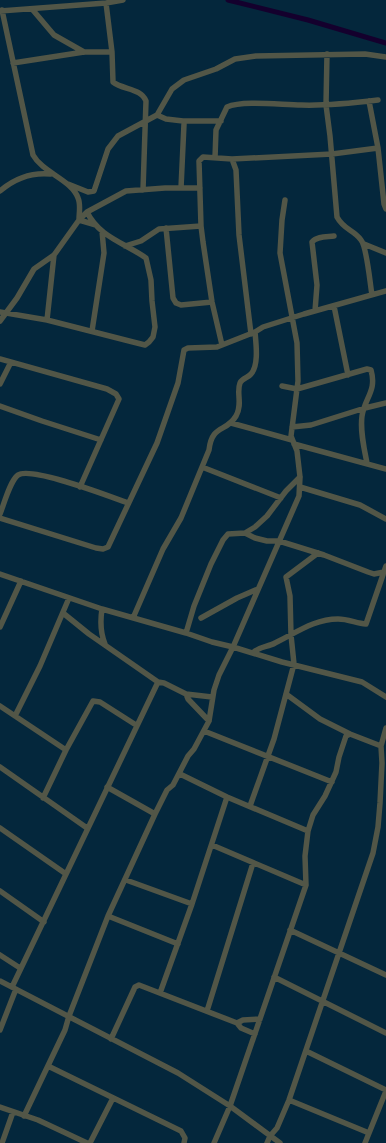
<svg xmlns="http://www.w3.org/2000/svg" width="386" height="1143" viewBox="0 0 386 1143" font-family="Montserrat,sans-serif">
  <rect width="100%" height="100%" fill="#04273c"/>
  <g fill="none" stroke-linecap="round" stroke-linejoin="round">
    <path stroke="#14002d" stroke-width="5" d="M228 0 308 20 386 43"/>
    <path stroke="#525647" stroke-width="5.5" d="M106 3 112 52 113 82C123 90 141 88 146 101L143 190
      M32 9 54 35 84 52
      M2 10 33 155C43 173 72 180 78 198 81 204 79 213 79 220
      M0 11 106 3 123 0
      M327 54 326 105 330 136 337 217C344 230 354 230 361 240 367 247 370 284 372 295
      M13 63 84 52H112
      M369 101 378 148 384 204 386 209
      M157 115 166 119 183 121 184 124 181 188
      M183 121H221
      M215 158 216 130 227 107C243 100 282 105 301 105 327 106 353 103 378 100
      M232 159 332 154 378 148
      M68 184 88 192 94 191 108 149 118 136 157 115 172 89 184 80 216 69 235 59 256 56 365 54 386 57
      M0 191C15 178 31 172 51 174
      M79 220 96 225
      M166 228 173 298 176 303 181 305 212 302
      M364 244 386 253
      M125 246 141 241 159 229 201 226
      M334 306 348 375
      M315 311 317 285 312 242C317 236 327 237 334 236
      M0 312 47 320 133 342 145 345 149 342 153 337 155 327 152 301 151 280 146 258C125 243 99 237 87 212
      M47 320 54 255
      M0 321 17 298 34 269 54 255 79 220 87 212 126 191 165 188H200
      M92 331 104 253 102 231
      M222 345 212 302 203 242 201 226 199 161 203 157 232 159 236 170 239 235 251 334
      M0 359 107 389 116 394 119 399 80 487
      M0 384 11 362
      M282 386 297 389 367 369 371 370C377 391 365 397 362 416 360 431 364 448 367 463
      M0 406 42 421 101 440
      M231 423 292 440
      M292 427 311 425 365 408 386 403
      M294 444 386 469
      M202 467 281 498
      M300 487 360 505 386 519
      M0 514C4 504 10 481 18 475 31 466 111 497 128 503
      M0 518 96 548 103 549 108 547 157 443 178 383 184 350 188 348 217 347 255 332 263 327 304 314 386 291
      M245 533 255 538 267 541H279L324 555 368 572 374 574 384 572
      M0 574 102 609 186 633 212 642 233 647 282 662 362 682 386 697
      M102 609C100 622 100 632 105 644
      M63 613 89 634 158 682
      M133 618 163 549 181 518 209 450C212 424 226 433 236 416 243 404 236 393 240 383 242 378 248 378 251 374 259 365 256 344 255 332
      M201 618 237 598 258 589
      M0 627 21 581
      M186 633 194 606 211 564 223 540 228 534 245 533 255 527 267 516 286 491 300 477
      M253 653C258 647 268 647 275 643 296 633 314 619 338 619 348 619 356 623 366 624L386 566
      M186 694 188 699 209 721
      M286 694 320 719 350 734 381 746
      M0 706 66 750
      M15 716 40 666 69 598
      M204 731 332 782
      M0 767 87 828
      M180 774 227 797 308 831
      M107 787 155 814
      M43 798 66 750 93 701 100 702 136 725
      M250 806 274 739 294 664 291 635 290 596 286 577 318 553
      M0 828 66 874
      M212 845 306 885
      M126 880 192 904
      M0 891 44 922
      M108 916 178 944
      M290 930 386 975
      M0 955 20 968
      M274 977 386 1033
      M0 981 178 1073 230 1106 280 1143
      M12 987 158 682 164 683 186 694 212 697
      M160 993 192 904 227 797
      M207 1011 253 863
      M237 1023 243 1020 260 1019
      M0 1030 16 989
      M111 1039 135 987 139 985 237 1023 241 1028 255 1034
      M306 1051 386 1090
      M48 1066 181 1131 185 1138 184 1143
      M289 1100 369 1133
      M0 1107 38 1120 87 1143
      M24 1116 65 1030 69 1016 108 916 155 814 167 790 173 785 188 756 194 749 209 721 214 690 219 675 233 647 299 496 300 477 297 451 291 436 298 381 297 343 280 253 282 220 285 200
      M2 1143 13 1112
      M90 1143 113 1098
      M214 1143 230 1106 306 885 305 856 308 831 313 815 325 796 336 772 339 757 346 736 350 734
      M267 1143 270 1136 277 1128 289 1100 373 853 378 827 380 803 382 763 381 746 386 728
      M365 1143 386 1091"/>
  </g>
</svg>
